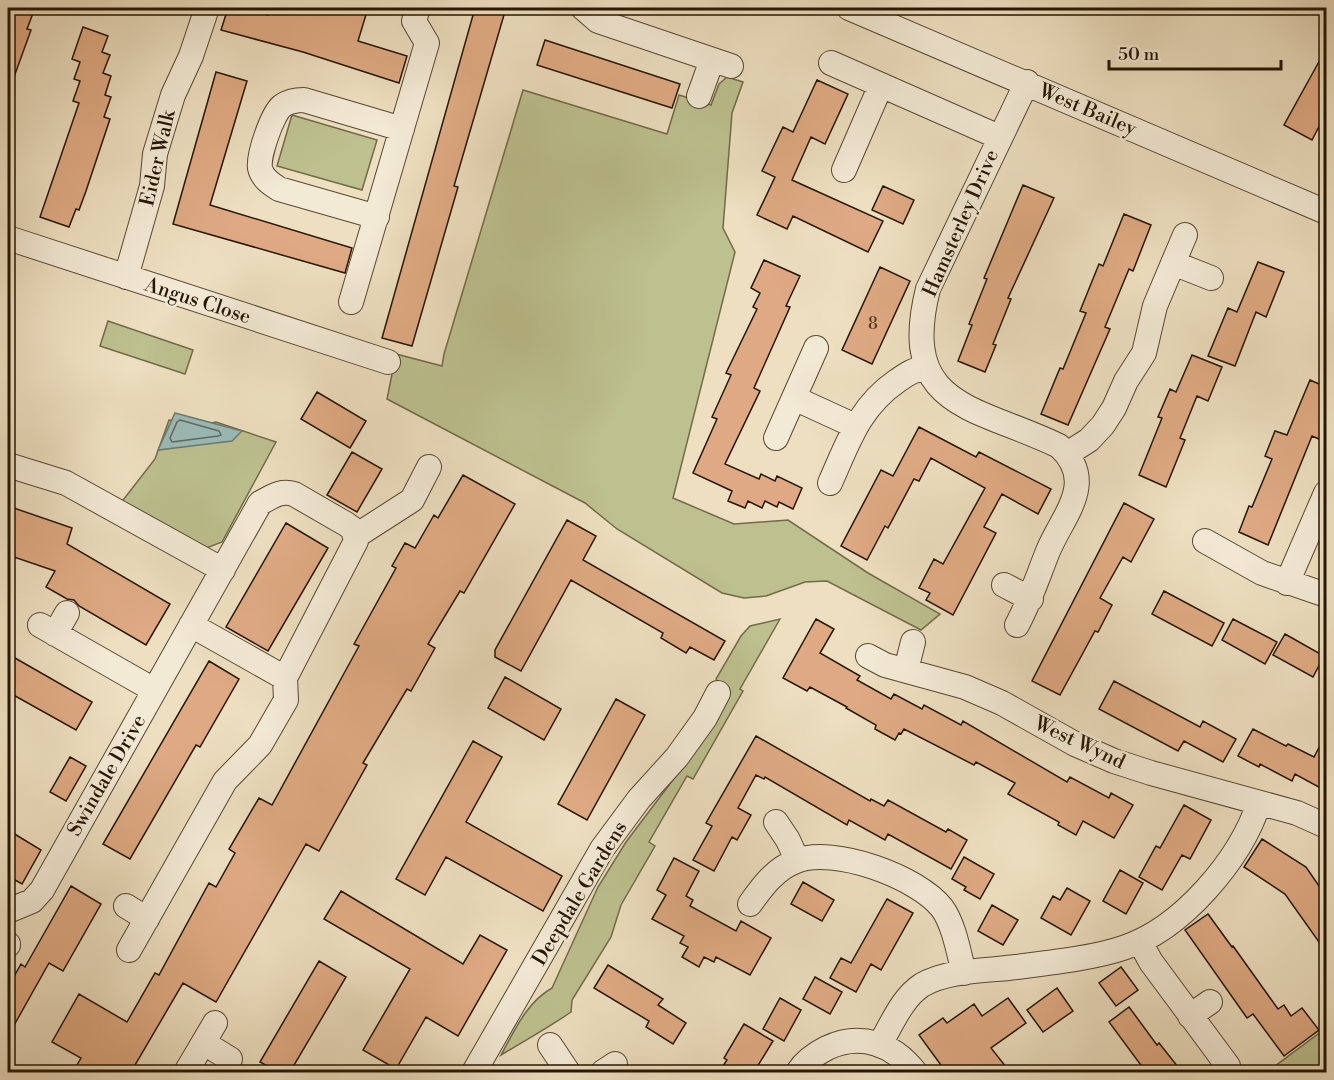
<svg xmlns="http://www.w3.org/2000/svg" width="1334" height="1080" viewBox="0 0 1334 1080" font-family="'Libre Bodoni',serif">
  <rect width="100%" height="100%" fill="#eddfc0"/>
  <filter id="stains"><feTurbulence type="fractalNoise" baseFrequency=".00333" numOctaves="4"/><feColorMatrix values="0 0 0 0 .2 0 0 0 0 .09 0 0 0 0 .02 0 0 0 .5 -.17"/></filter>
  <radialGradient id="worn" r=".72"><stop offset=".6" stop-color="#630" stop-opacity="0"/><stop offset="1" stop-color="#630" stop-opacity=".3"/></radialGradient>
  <path fill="#bdc08f" stroke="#716b48" stroke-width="1.5" d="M727 77 743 82 732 113 723 228 735 252 673 498 734 524 788 520 868 573 940 614 921 630 827 581 805 582 766 596 744 598 722 593 617 529 585 503 387 399 396 354 442 366 444 354 523 90 667 134 679 95 711 105 719 84Z
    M292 115 377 140 362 190 277 166Z
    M108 321 193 350 185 374 100 346Z
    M169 420 202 425 216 422 276 442 222 542 204 549 120 504 155 459Z
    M780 619 740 689 743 691 693 779 687 776 649 842 655 846 621 905 611 937 572 1000 571 1012C548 1028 524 1041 501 1055 515 1030 526 1003 552 988L598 887 626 842 700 744 723 697 716 679 741 636 750 626Z
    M1326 1028V1072H1267Z"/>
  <path fill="#9abcb8" stroke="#6b7a6f" stroke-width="1.5" d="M175 413 242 431 232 441 158 450Z"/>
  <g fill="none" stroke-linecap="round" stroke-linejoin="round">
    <path stroke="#60695d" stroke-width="1.5" d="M180 420 219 431 221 435 218 436 172 442 170 438 177 422Z"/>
  </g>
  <path fill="#dfaa83" stroke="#251602" stroke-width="1.5" d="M8 8H35L27 29 31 30 10 88 8 87Z
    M228 8H241L268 15 269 8H368L358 41 407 56 399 83 303 52 221 30Z
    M475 8H506L454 186 458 187 412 346 382 338Z
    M83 27 108 36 102 52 110 55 103 73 111 76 105 95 111 97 104 117 110 119 86 191 79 210 76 209 69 227 40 217 79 103 73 101 80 81 74 79 80 62 72 59Z
    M545 40 680 84 672 108 537 65Z
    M1326 49V113L1312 140 1284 125Z
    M216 72 247 81 210 205 352 248 345 273 173 224Z
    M817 80 848 94 825 144 811 137 792 180 883 221 868 252 793 216 787 229 757 215 775 177 762 171 783 127 793 132Z
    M1023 185 1054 198 1008 298 1011 299 993 344 996 345 985 372 958 361 972 325 969 324 987 279 984 278Z
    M883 186 914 200 903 224 872 210Z
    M1124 214 1151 225 1133 271 1129 269 1105 327 1110 329 1068 425 1041 414 1060 368 1063 369 1086 313 1080 311 1099 264 1103 266Z
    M764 260 800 276 786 306 790 307 754 388 760 391 725 464 759 479 761 474 775 481 777 476 802 488 793 509 779 502 777 507 765 501 762 508 748 501 745 508 728 501 732 491 693 473 717 419 712 417 731 375 726 373 757 309 753 307 760 293 751 288Z
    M1258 262 1284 272 1266 317 1256 312 1235 366 1208 356 1228 308 1237 312Z
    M880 267 910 281 872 364 842 350Z
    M1192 355 1222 367 1208 401 1197 396 1180 438 1185 440 1166 487 1139 475 1162 418 1158 417 1170 389 1176 392Z
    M1310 380 1326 387V442L1312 436 1268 545 1239 532 1249 506 1252 507 1272 459 1265 456 1275 431 1287 435Z
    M317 392 366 421 350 448 301 419Z
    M919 427 976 457 979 452 1051 489 1038 514 1002 494 984 527 996 533 953 615 926 600 930 593 919 588 934 559 943 564 985 488 931 458 919 481 914 479 888 528 885 526 867 560 841 546 881 470 893 476Z
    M352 452 382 469 357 512 327 495Z
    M463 475 515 504 464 593 460 591 428 644 435 648 411 691 407 689 363 763 367 765 319 851 306 844 216 1002 183 983 131 1072H73L81 1058 52 1042 79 994 127 1022 155 973 159 975 209 883 216 887 235 853 229 849 259 798 272 805 359 646 354 644 396 568 392 566 405 543 415 548 434 515 438 518Z
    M1124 503 1154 519 1131 562 1123 557 1100 598 1112 605 1098 632 1095 631 1060 695 1032 681Z
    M8 506 72 528 67 544 170 604 146 645 79 606 74 600 67 599 46 587 55 571 8 555Z
    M567 520 596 536 583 560 725 641 714 660 690 647 686 653 661 638 663 633 571 580 521 671 495 657V650Z
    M286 523 328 548 268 651 226 627Z
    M1164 591 1224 623 1212 646 1152 614Z
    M816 619 834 629 820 653 860 676 857 680 891 699 894 694 922 709 924 705 961 725 963 721 1067 782 1070 777 1109 798 1111 793 1133 805 1114 838 1083 821 1076 835 1058 825 1059 822 1008 794 1015 783 976 762 974 765 904 729 901 734 899 733 895 740 875 729 876 725 846 708 847 707 810 687 807 691 783 678Z
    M1233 619 1277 642 1265 664 1222 640Z
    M1285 634 1324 656 1313 677 1273 655Z
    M8 654 92 702 76 730 8 692Z
    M209 661 239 679 200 747 196 745 130 859 103 844Z
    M505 677 561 709 544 740 488 708Z
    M1114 681 1200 727 1203 721 1236 739 1223 762 1184 741 1178 751 1099 709Z
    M616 699 645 715 587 820 558 804Z
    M1253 729 1286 746 1288 744 1314 757 1326 734V791L1295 774 1292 781 1260 764 1259 767 1238 756Z
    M756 736 870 801 871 799 884 806 888 800 946 832 948 829 967 840 951 869 888 834 885 840 849 820 847 825 765 777 764 779 756 775 738 808 751 815 737 840 732 837 714 871 693 860 712 826 706 823Z
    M473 741 502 757 466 822 562 876 543 911 446 857 425 895 396 879Z
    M70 757 86 766 66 801 50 792Z
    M1184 805 1211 820 1190 859 1182 855 1162 890 1139 877 1156 846 1160 848Z
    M8 830 41 850 22 884 8 876Z
    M1262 839 1306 867 1319 886 1326 881V952L1285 894 1244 867Z
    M964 857 994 874 980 899 964 890 966 887 952 879Z
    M674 858 699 871 686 896 693 900 690 906 736 931 741 921 771 938 750 975 716 957 714 962 704 957 699 967 682 957 688 947 680 943 684 936 652 919 666 895 657 890Z
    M1120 870 1143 883 1126 914 1103 901Z
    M803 882 834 900 822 921 791 904Z
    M71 886 101 904 63 971 49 963 8 1036V987L21 964 25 967Z
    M1067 888 1090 901 1071 935 1041 918 1053 896 1060 900Z
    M341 891 463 964 480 935 507 950 458 1036 426 1017 396 1069 363 1050 410 969 324 919Z
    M887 899 913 913 881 970 871 964 856 992 830 978 841 958 851 963Z
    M992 905 1018 920 1003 945 978 931Z
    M1208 914 1232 947 1233 946 1278 1009 1284 1005 1291 1016 1302 1008 1319 1030 1284 1056 1253 1014 1247 1018 1185 930Z
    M319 961 346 977 290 1072H278L260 1062Z
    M608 965 663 999 658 1005 686 1023 673 1044 646 1027 649 1021 594 988Z
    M1121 967 1138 990 1116 1006 1099 983Z
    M815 977 842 992 830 1014 803 999Z
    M1057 988 1073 1011 1043 1032 1027 1010Z
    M780 998 801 1010 784 1041 763 1029Z
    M1008 998 1026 1023 991 1048 1010 1072H946L919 1035 943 1018 947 1023 974 1004 982 1016Z
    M1129 1007 1157 1045 1159 1043 1182 1072H1146L1109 1022Z
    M744 1024 773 1041 754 1072H719L727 1060 724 1058Z"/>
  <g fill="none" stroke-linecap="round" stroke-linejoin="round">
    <defs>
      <path id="minor" d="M583 8 598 21 731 66
        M849 8 1326 212
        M831 63 999 137
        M699 96 712 60
        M844 170 881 85
        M377 217 279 189C271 184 262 178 260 168 258 156 272 114 282 106 289 101 296 100 304 100L402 129
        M8 238 388 362
        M1173 263 1211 278
        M126 277 152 186 155 154 173 95 191 56 207 8
        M351 302 427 43 414 21 418 8
        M794 398 855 426
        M776 438 816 348
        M1067 454 1089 440 1103 425 1114 408 1126 381 1144 353 1155 306 1185 235
        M8 465 66 483 223 570
        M830 483C848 443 859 407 897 381 907 374 914 369 926 368
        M356 536 412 500 429 467
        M1205 541 1262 573 1326 595
        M1287 583 1326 493
        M1004 585 1031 599
        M40 625 154 690
        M191 625 285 678
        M1017 625C1030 601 1038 576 1048 551 1063 515 1098 482 1059 446 977 406 898 409 928 289L1027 82
        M55 634 67 613
        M868 656 885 665 965 687 1002 703 1075 744 1114 761 1151 773 1297 813 1326 826
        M906 670 913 642
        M776 822 788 840 797 860
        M750 904C762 887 775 869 796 861 834 846 918 877 942 908 954 924 959 954 964 973
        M126 906 147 919
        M8 911 32 901 42 890 260 503C272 497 280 490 294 494L346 524 353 529 356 541 285 678 286 700 260 745 225 781 129 950
        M1140 942 1151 962 1228 1066
        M8 944V945
        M1190 1016 1210 1002
        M204 1043 230 1059
        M880 1044C892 1024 902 998 922 985 948 970 986 971 1016 967 1047 963 1094 958 1123 948 1182 929 1240 860 1259 803
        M550 1045 568 1072
        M186 1072 215 1023
        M474 1072 602 849 639 799 677 757 705 718 718 693
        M603 1072 615 1064
        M798 1072C805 1061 815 1054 827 1048 861 1032 893 1044 915 1072"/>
    </defs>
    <use href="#minor" stroke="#574832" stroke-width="26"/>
    <use href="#minor" stroke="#f3ead6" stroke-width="24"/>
  </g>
  <g text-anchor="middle" stroke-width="5" stroke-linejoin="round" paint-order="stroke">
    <g font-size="16" fill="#543b22">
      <text x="873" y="329">8</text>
    </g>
    <g font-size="20" fill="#251602" stroke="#f3ead6">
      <text transform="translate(1088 109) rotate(23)" y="7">West Bailey</text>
      <text transform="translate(157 158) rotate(-77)" y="7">Eider Walk</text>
      <text transform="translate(960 223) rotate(-66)" y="7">Hamsterley Drive</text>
      <text transform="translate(198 300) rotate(18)" y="7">Angus Close</text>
      <text transform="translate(1080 742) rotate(25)" y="7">West Wynd</text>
      <text transform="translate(106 775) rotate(-60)" y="7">Swindale Drive</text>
      <text transform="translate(579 893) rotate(-59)" y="7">Deepdale Gardens</text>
    </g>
  </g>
  <rect width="1334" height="1080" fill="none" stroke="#eddfc0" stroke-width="30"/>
  <rect x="9" y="9" width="1316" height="1062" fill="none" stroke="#251602" stroke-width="3"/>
  <rect x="15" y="15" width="1304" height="1050" fill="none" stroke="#251602" stroke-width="1.5"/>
  <path d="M1109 60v9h172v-9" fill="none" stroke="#251602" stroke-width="3"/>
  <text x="1118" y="60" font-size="18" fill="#251602" stroke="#f3ead6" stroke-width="4.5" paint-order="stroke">50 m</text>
  <rect width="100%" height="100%" filter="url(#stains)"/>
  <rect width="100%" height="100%" fill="url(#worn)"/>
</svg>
